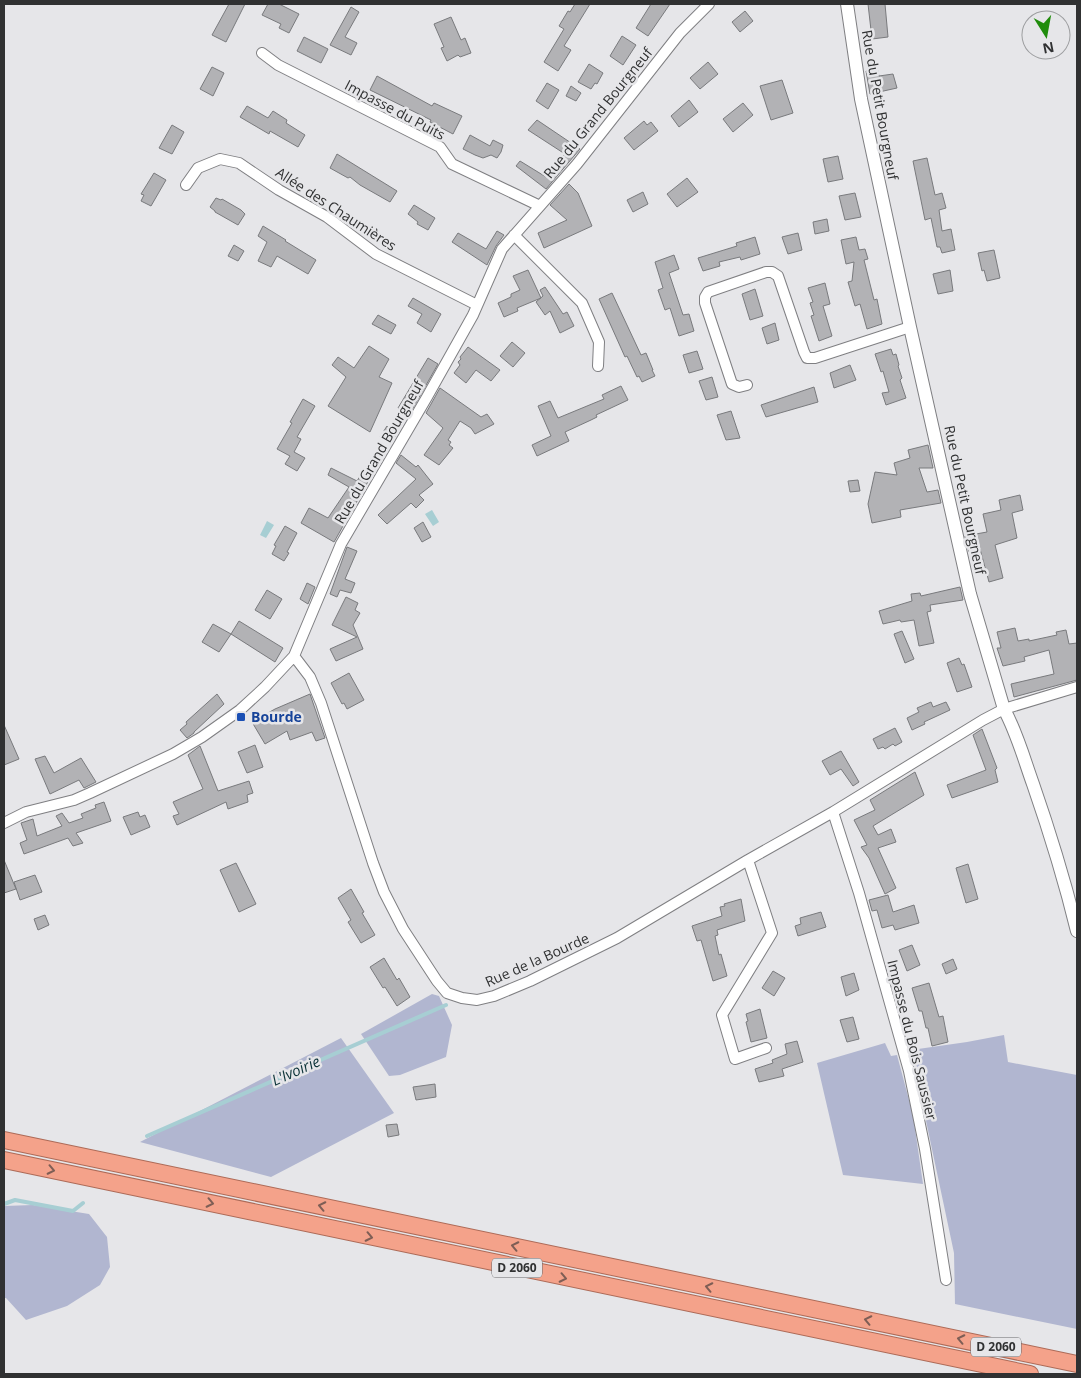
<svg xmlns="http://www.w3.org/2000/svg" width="1081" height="1378" viewBox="0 0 1081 1378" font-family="'Open Sans',sans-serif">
  <rect width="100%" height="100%" fill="#e6e6e9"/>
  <path fill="#b1b6d0" d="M432 994 439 996 452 1025 446 1057 400 1075 389 1076 361 1034Z
    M1004 1035 1008 1062 1077 1075V1329L955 1304 954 1253 911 1050 967 1042Z
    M341 1038 394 1113 271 1177 140 1142Z
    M885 1043 891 1056 897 1055 913 1115 923 1184 843 1175 817 1063Z
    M33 1205 89 1214 107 1237 110 1267 100 1285 67 1306 26 1320 6 1298H4V1206Z"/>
  <path fill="#a7ced3" d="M432 510 439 522 433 526 425 514Z
    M267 521 274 525 266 538 260 535Z"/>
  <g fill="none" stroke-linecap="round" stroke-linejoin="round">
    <path stroke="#a7ced3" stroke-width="4" d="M147 1136 446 1005
      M4 1204 15 1200 73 1211 83 1203"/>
  </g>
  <path fill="#b2b2b5" stroke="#797a7d" d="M229 4H245L226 42 212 35Z
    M268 4H279L299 14 289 33 279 28 281 24 262 15Z
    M575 4H590L564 46 571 50 558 71 544 62 564 29 559 26 568 11 570 12Z
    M651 4H670L648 36 636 28Z
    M868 4H885L888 37 872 39Z
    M351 7 359 12 345 37 357 43 351 55 330 45Z
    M745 11 753 21 740 32 732 22Z
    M451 17 461 40 465 38 471 53 460 57 458 55 447 61 441 48 444 47 434 24Z
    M622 36 636 45 623 65 610 56Z
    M304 37 328 49 321 63 297 51Z
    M708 62 718 74 700 89 690 78Z
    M589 64 603 73 597 84 595 83 591 89 578 82Z
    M212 67 224 73 213 96 200 89Z
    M877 68 879 76 893 74 897 88 870 94 866 71Z
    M377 76 432 106 434 103 462 116 453 134 430 122 431 120 370 90Z
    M782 80 793 113 771 120 760 86Z
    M547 83 559 90 548 109 536 101Z
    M571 86 581 93 576 101 566 96Z
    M689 100 698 112 679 127 671 116Z
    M743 103 753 115 733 132 723 119Z
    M247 106 268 118 273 111 287 120 286 123 305 135 298 147 270 131 269 134 240 117Z
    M537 120 580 149 546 189 516 166 520 161 546 177 565 154 528 130Z
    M644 121 647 125 651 122 658 131 634 150 624 138Z
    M172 125 184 132 172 154 159 148Z
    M470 135 490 146 493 140 503 145 501 152 497 158 491 155 483 158 475 155 463 149Z
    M337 154 397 191 390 202 360 185 350 177 348 178 330 168Z
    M838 156 843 179 828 182 823 159Z
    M927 158 935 195 942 193 946 208 939 210 942 231 951 229 955 250 942 253 940 247H937L931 218 925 220 913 161Z
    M154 173 166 180 151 206 141 201 144 195 141 194Z
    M687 178 698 192 677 207 667 194Z
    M569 184 578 193 592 226 544 248 538 233 567 220 550 205Z
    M643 192 648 204 633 212 627 200Z
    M855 193 861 217 845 220 839 196Z
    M216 198 221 200 222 199 241 210 245 214 238 225 215 212V211L210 207Z
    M414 205 435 218 428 230 417 224 418 222 408 214Z
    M827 219 829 231 815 234 813 222Z
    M263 226 286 240 285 241 316 260 308 274 277 256 271 267 258 261 267 242 258 236Z
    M497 231 504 235 496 246 487 265 452 242 458 233 486 249Z
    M798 233 802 250 788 254 782 237Z
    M755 237 760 254 741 260 740 257 719 262 720 266 703 271 698 258 737 246 736 243Z
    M856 237 859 250 865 249 868 259 864 260 874 300 877 299 882 324 867 329 860 304 855 306 848 282 852 281 854 262 846 264 841 240Z
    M234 245 244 251 238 261 228 256Z
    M994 250 1000 278 987 281 984 270 982 271 978 253Z
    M674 255 679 269 669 273 683 315 689 314 694 331 679 336 670 308 665 310 658 290 663 288 655 262Z
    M528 270 541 298 517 308 518 311 504 317 498 303 511 297V294L520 290 513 276Z
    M950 270 953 291 938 294 933 274Z
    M825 283 830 304 823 306 832 336 819 341 811 316 814 315 810 303 813 302 808 288Z
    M545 287 563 314 567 312 574 326 560 333 550 311 545 315 536 302 543 296 540 290Z
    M755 289 763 316 750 320 742 294Z
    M612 293 641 355 646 353 653 370H652L655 376 642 382 639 376 637 377 627 356 625 357 599 299Z
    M413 298 441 314 431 332 417 323 422 314 408 306Z
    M378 315 396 325 391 334 372 324Z
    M775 323 779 340 767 344 762 328Z
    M512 342 525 353 513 367 500 356Z
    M369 346 389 359 379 377 392 383 370 432 328 406 346 377 332 365 338 357 354 368Z
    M468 347 500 370 491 381 476 370 466 383 454 373 460 365 458 362 461 359 460 357Z
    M891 349 893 355 896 354 899 365 898 366 902 378 900 380 906 398 886 405 882 393 889 392 883 371 881 372 875 354Z
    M697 351 703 369 689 373 683 355Z
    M428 358 438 364 421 394 410 413 398 408Z
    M850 365 856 380 834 388 830 373Z
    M712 377 718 397 706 400 699 381Z
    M621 386 628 400 596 415 597 417 591 420 565 432 569 441 537 456 532 445 551 436 538 406 550 401 558 418 604 399 602 395Z
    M814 387 818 402 766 417 761 405Z
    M440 388 481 417 487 414 494 424 475 434 471 428 460 421 448 440 451 442 449 445 453 448 439 465 424 455 443 428 426 413Z
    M303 399 315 406 297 437 301 439 294 452 305 458 297 471 285 464 290 456 277 449 292 423 290 422Z
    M731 411 740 438 726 440 717 415Z
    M387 426 395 436 390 444 380 437Z
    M928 445 933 468H919L927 492 938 490 941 503 900 510 901 517 872 523 868 504 875 472 897 475 894 463 910 458 908 450Z
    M376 451 383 455 334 542 301 523 309 508 328 518 349 487 328 475 331 468 357 481Z
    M401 455 416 467 418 465 433 484 419 495 424 500 416 508 411 503 387 524 378 515 416 479 396 463Z
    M858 480 860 491 850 492 848 481Z
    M1020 495 1023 510 1012 513 1017 538 995 545 1003 578 989 582 980 549 969 552 965 536 987 532 983 514 1001 510 999 500Z
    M423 522 431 537 422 542 414 528Z
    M285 526 297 533 287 552 289 553 284 561 272 554 276 546 274 545Z
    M347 547 357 551 345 579 355 583 351 593 340 590 337 597 330 594Z
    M307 583 315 587 308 604 300 599Z
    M960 587 963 600 930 605 931 611 927 612 934 643 919 646 914 620 901 622 900 620 883 624 879 611 912 601 911 594 920 593 921 596Z
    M267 590 282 599 270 619 255 610Z
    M346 597 358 603 355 610 360 613 353 625 363 649 336 661 330 649 357 637 332 625Z
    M239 621 283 648 275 662 231 634Z
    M213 624 231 634 219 652 202 642Z
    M1015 628 1018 641 1029 639V641L1057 635 1056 632 1066 630 1069 644 1077 643V680L1014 697 1011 684 1054 674 1049 650 1024 657 1025 661 1003 666 997 648H1001L997 632Z
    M902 631 914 659 905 663 894 634Z
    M959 658 962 665 964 664 972 687 957 692 947 663Z
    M349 673 364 700 347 709 344 703 342 704 331 683Z
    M217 694 224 704 194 732V733L187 738 180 730 187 724 186 722Z
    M310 694 325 738 316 741 312 732 290 740 287 731 265 744 252 722 275 709Z
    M931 702 933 707 946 702 950 710 924 722 925 724 912 730 907 718 919 712 917 708Z
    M4 725 19 759 4 765Z
    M895 728 902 742 895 746 893 744 885 749 883 747 878 749 873 739Z
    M982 729 997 768 995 770 998 782 952 798 947 785 986 770 973 735Z
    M255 745 263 767 247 773 238 752Z
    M200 746 218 791 249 781 253 793 247 795 248 802 228 809 226 802 177 825 173 816 179 814 173 802 203 789 188 755Z
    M841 751 859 782 853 786 841 769 830 775 822 761Z
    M45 756 54 773 81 758 96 782 84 788 79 780 50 794 35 759Z
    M915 772 924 795 873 826 878 835 891 829 896 842 878 848 896 888 885 894 869 858 861 847 867 845 854 820 875 810 870 800Z
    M104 802 111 821 76 833 83 843 73 846 68 838 24 854 20 843 27 840 21 823 33 819 37 836 62 826 56 816 62 813 69 823 83 818 81 814 96 808 95 805Z
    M138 812 140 817 145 815 150 827 131 835 123 817Z
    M4 860 16 889 4 893Z
    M236 863 256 904 239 912 220 870Z
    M968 864 978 899 966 903 956 868Z
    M35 875 42 892 20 900 14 882Z
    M351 889 364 912 362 913 375 935 361 943 348 922 351 920 338 898Z
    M888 895 893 912 914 905 919 923 895 930 893 925 882 928 877 910 872 911 869 900Z
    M741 899 745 921 717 930 718 935 715 936 719 955 721 954 727 976 713 981 701 940 697 941 692 926 722 916 720 907 725 906 724 904Z
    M821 912 826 927 798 936 795 926 801 924 800 918Z
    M45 915 49 925 38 930 34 919Z
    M912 945 920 965 907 971 899 950Z
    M384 958 397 980 399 978 410 997 397 1006 385 987 383 988 370 967Z
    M953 959 957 969 946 974 942 964Z
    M773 971 785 978 774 996 762 988Z
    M854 973 859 990 846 996 841 977Z
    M929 983 939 1017 943 1016 948 1042 932 1046 928 1028H926L922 1011H919L912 988Z
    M760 1009 767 1038 751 1042 746 1022 748 1021 746 1014Z
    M853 1017 859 1039 847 1042 840 1020Z
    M797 1041 803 1062 782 1069 784 1076 759 1082 755 1069 773 1063 772 1060 787 1054 785 1044Z
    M435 1084 436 1097 416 1100 413 1087Z
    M397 1124 399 1135 388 1137 386 1125Z"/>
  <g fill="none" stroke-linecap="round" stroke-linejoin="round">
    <defs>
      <path id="minor" d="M262 53 278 65 440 147 452 164 540 206
        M186 185 198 168 220 159 239 163 279 190 327 217 376 254 477 305
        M514 235 582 303 599 342 598 366
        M747 385 739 387 732 384 705 303V297L708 292 766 272H772L778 276 804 352 807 358H815L910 327
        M294 656 310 677 321 703 373 863 384 892 403 929 437 981 447 993 462 998 477 1000 494 996 530 981 617 938 748 860 833 812 983 720 1004 709 1077 687
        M833 812 859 893 909 1071 925 1149 946 1280
        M4 823 26 812 74 800 90 793 173 754 202 737 240 710 265 687 294 656 341 544 427 397 473 315 502 249 577 164 680 33 709 4
        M748 860 772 933 722 1015 735 1059 766 1048"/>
      <path id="tertiary" d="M847 4 861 99 910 327 970 594 1004 709C1017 733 1024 759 1033 784 1050 833 1065 882 1077 931"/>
      <path id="trunk" d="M4 1140 1077 1364
        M4 1160 1030 1374"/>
    </defs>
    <use href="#minor" stroke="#7f7f82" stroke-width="12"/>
    <use href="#tertiary" stroke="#7f7f82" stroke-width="14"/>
    <use href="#trunk" stroke="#ad6b58" stroke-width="18"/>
    <use href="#minor" stroke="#fff" stroke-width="10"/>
    <use href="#tertiary" stroke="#fff" stroke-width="12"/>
    <use href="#trunk" stroke="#f4a28a" stroke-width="16"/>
  </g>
  <defs><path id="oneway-chevron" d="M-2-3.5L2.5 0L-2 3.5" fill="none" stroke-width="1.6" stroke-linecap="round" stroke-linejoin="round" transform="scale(1.25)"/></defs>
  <g stroke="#7e5e55">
    <use href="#oneway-chevron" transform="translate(51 1170) rotate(12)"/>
    <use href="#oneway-chevron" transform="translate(210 1203) rotate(12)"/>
    <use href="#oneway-chevron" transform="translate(322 1206) rotate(-168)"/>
    <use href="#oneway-chevron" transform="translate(369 1237) rotate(12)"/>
    <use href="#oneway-chevron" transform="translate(515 1246) rotate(-168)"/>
    <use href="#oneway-chevron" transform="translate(563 1278) rotate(12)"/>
    <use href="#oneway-chevron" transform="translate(709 1287) rotate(-168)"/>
    <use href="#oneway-chevron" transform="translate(868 1320) rotate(-168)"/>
    <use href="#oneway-chevron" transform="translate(961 1339) rotate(-168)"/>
  </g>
  <rect fill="#1a4fb4" stroke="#e6e6e9" stroke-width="2" x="236" y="712" width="10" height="10" rx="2.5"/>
  <g text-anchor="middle" stroke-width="5" stroke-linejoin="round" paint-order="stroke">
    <g fill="#e6e6e9" stroke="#676769" stroke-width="1">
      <rect x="492" y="1258.5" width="50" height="19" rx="4"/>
      <rect x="971" y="1337.5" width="50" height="19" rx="4"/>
    </g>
    <g font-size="12" font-weight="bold" fill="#303132">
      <text x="517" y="1272">D 2060</text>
      <text x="996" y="1351">D 2060</text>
    </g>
    <g font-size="14" fill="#303132" stroke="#e6e6e9">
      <text transform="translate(880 105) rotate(80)" y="5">Rue du Petit Bourgneuf</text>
      <text transform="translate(395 110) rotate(28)" y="5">Impasse du Puits</text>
      <text transform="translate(598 113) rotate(-51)" y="5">Rue du Grand Bourgneuf</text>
      <text transform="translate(336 209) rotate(33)" y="5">Allée des Chaumières</text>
      <text transform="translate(379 452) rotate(-60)" y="5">Rue du Grand Bourgneuf</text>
      <text transform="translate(965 500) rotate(78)" y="5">Rue du Petit Bourgneuf</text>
      <text transform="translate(537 960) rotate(-24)" y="5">Rue de la Bourde</text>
      <text transform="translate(912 1040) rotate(76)" y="5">Impasse du Bois Saussier</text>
    </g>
    <g font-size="14" font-weight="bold" fill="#164399" stroke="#e6e6e9" text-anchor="start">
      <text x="251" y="722">Bourde</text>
    </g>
    <g font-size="15" font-style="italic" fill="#0c3338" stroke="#e6e6e9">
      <text transform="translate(296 1071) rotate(-24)" y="5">L'Ivoirie</text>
    </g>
  </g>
  <rect width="1081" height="1378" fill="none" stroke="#303132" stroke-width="10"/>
  <g transform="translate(1046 35) rotate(169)"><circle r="24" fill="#e6e6e9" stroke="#9d9ea0"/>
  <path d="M0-4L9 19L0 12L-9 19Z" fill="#208c0c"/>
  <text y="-8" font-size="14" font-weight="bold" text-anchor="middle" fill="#303132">N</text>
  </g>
</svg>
